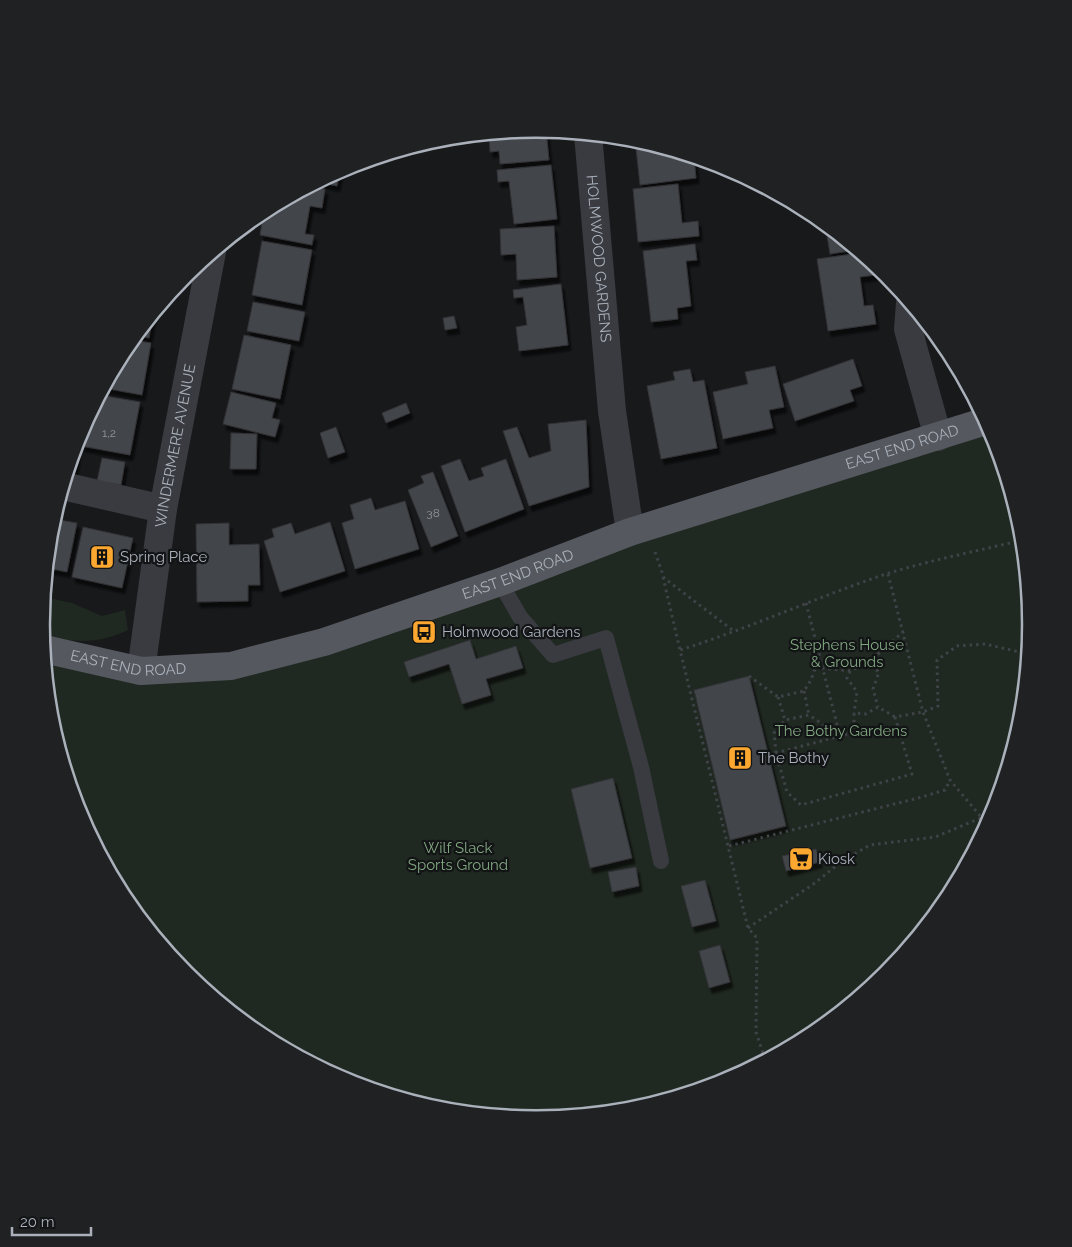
<svg xmlns="http://www.w3.org/2000/svg" width="1072" height="1247" viewBox="0 0 1072 1247" font-family="Raleway,sans-serif">
  <defs>
    <filter id="shadow"><feDropShadow dx="3" dy="5.5" stdDeviation="1" flood-color="#0009"/></filter>
  </defs>
  <rect width="100%" height="100%" fill="#18191b"/>
  <path fill="#202921" d="M986 421 993 434 1021 527 1031 624 1021 720 993 813 947 899 886 974 811 1035 725 1081 632 1109 536 1118 439 1109 346 1080 261 1035 186 973 124 898 79 813 51 720 44 651 230 667Z
    M44 597 72 603 102 616 125 610 128 630C97 645 75 642 43 636Z"/>
  <path fill="#424448" stroke="#323337" filter="url(#shadow)" d="M536 129 546 130 549 160 500 164 499 151 490 152 489 134Z
    M635 139 677 152 678 160 694 158 696 178 640 185Z
    M551 165 557 219 514 224 509 181 498 182 497 170Z
    M340 170 337 186 317 182Z
    M678 184 682 223 698 221 699 236 638 242 633 189Z
    M309 186 325 189 322 208 310 206 305 234 314 235 312 245 260 235 264 211Z
    M825 224 856 250 830 254Z
    M554 226 557 277 517 280 516 254 501 255 500 229Z
    M262 241 312 250 302 305 252 295Z
    M695 244 697 260 686 261 691 306 677 308 678 319 651 322 643 251Z
    M860 253 873 263 875 275 860 277 864 306 873 305 876 324 828 331 817 259Z
    M561 284 568 345 519 351 516 327 527 325 523 297 514 298 513 290Z
    M253 302 305 312 299 341 247 331Z
    M153 314 149 338 135 335Z
    M454 316 457 328 445 330 443 318Z
    M244 335 291 345 280 399 232 389Z
    M132 340 151 343 142 395 104 388Z
    M853 359 862 386 850 390 854 401 795 421 783 384Z
    M775 366 784 407 769 410 773 428 723 439 713 392 748 384 745 372Z
    M690 369 693 382 704 380 717 448 661 459 647 386 675 380 673 372Z
    M231 392 276 403 272 418 280 420 275 437 223 424Z
    M100 395 140 402 130 455 81 446 86 420Z
    M406 403 410 413 386 423 382 413Z
    M586 420 589 487 529 506 503 431 517 427 529 458 551 451 548 424Z
    M336 427 345 452 328 458 320 433Z
    M231 433 257 434 256 469H230Z
    M74 450 78 451 74 475 67 474Z
    M102 458 125 462 121 485 97 481Z
    M460 459 469 481 484 476 481 468 506 459 524 509 465 532 441 466Z
    M433 472 458 536 431 547 408 490 424 483 421 476Z
    M371 498 375 510 405 501 419 549 355 569 342 523 354 519 350 505Z
    M53 519 77 523 67 572 47 568Z
    M330 522 345 571 280 592 264 541 274 537 272 529 291 523 295 534Z
    M229 523V545L259 544 260 585H248V601L197 602 196 524Z
    M83 527 133 538 122 588 72 577Z
    M470 640 476 659 516 646 523 668 486 679 491 695 462 704 449 664 409 677 404 662Z
    M749 676 786 826 730 840 694 690Z
    M613 778 632 858 590 868 571 789Z
    M816 849 820 862 786 871 782 856Z
    M636 867 639 886 612 892 608 872Z
    M705 880 716 921 692 927 681 886Z
    M720 945 730 982 709 988 699 951Z"/>
  <g fill="none" stroke-linecap="round" stroke-linejoin="round">
    <path stroke="#3f4247" stroke-width="3" stroke-dasharray="2.5 4" stroke-linecap="butt" d="M655 552 664 578 735 632
      M888 574 923 712 950 780 987 824
      M663 577 680 650
      M806 603 840 736 776 753 787 792 801 805 912 774 895 717 923 712 938 706 937 660 957 646 985 644 1028 654
      M868 663 904 631
      M822 668 850 671 868 663 879 672 873 689 878 707
      M850 671 847 678 857 692 854 713
      M749 676 778 697 804 691 811 680 819 657
      M804 691 809 715
      M778 697 785 720
      M776 753 774 733 785 720 809 715 840 736 854 732V713L866 714 878 707 895 717
      M729 846 922 797 945 790 950 780
      M748 928 815 883 842 861 870 845 935 837 993 813
      M765 1059 756 1032 757 938 748 928 680 650C750 628 817 597 886 574 931 560 977 551 1023 540"/>
    <path stroke="#393b40" stroke-width="16" d="M500 582 520 617 553 655 606 638 641 767 661 861"/>
    <g stroke="#393b40" stroke-width="28">
      <path id="s1" d="M588 134 612 411 630 532"/>
      <path d="M910 303 908 329 938 437"/>
      <path d="M63 486 163 509"/>
      <path id="s2" d="M141 671 163 509 212 252"/>
    </g>
    <path stroke="#55585f" stroke-width="28" id="s3" d="M44 649 141 671 231 666 324 642 500 582 630 532 986 421"/>
  </g>
  <defs>
    <symbol id="building-square" viewBox="-11 -11 22 22"><rect x="-9" y="-9" width="18" height="18" rx="4" fill="#fca72f" stroke="#131416"/><path d="M-4-6H4V6H1V3H-1V6H-4ZM-2.5-4.3h1.7v1.8h-1.7ZM.8-4.3h1.7v1.8H.8ZM-2.5-1h1.7V.8h-1.7ZM.8-1h1.7V.8H.8Z" fill="#111"/></symbol>
    <symbol id="bus-square" viewBox="-11 -11 22 22"><rect x="-9" y="-9" width="18" height="18" rx="4" fill="#fca72f" stroke="#131416"/><path d="M-5-6H5V4H4V6H2V4H-2V6H-4V4H-5ZM-3.5-4V0h7V-4ZM-3.5 1.2v1.5H-2V1.2ZM2 1.2v1.5H3.5V1.2Z" fill="#111"/></symbol>
    <symbol id="supermarket-square" viewBox="-11 -11 22 22"><rect x="-9" y="-9" width="18" height="18" rx="4" fill="#fca72f" stroke="#131416"/><path d="M-6-5.5h2.5l.6 2H6L4.5 2H-2.5L-4.4-4H-6ZM-1.5 3.2a1.3 1.3 0 1 0 .1 0ZM3 3.2a1.3 1.3 0 1 0 .1 0Z" fill="#111"/></symbol>
  </defs>
  <g fill-rule="evenodd">
    <use href="#building-square" x="88" y="543" width="28" height="28"/>
    <use href="#bus-square" x="410" y="618" width="28" height="28"/>
    <use href="#building-square" x="726" y="744" width="28" height="28"/>
    <use href="#supermarket-square" x="787" y="845" width="28" height="28"/>
  </g>
  <g text-anchor="middle" stroke-width="4.5" stroke-linejoin="round" paint-order="stroke">
    <g font-size="12" fill="#90969e">
      <text x="109" y="437">1,2</text>
      <text x="433" y="517">38</text>
    </g>
    <g font-size="15" fill="#aab1bb" stroke="#131416">
      <text dy="5" stroke="none"><textPath href="#s1" startOffset="125">HOLMWOOD GARDENS</textPath></text>
      <text dy="5" stroke="none"><textPath href="#s2" startOffset="228">WINDERMERE AVENUE</textPath></text>
      <text dy="5" stroke="none"><textPath href="#s3" startOffset="896">EAST END ROAD</textPath></text>
      <text dy="5" stroke="none"><textPath href="#s3" startOffset="491">EAST END ROAD</textPath></text>
      <text dy="5" stroke="none"><textPath href="#s3" startOffset="86">EAST END ROAD</textPath></text>
    </g>
    <g font-size="15" fill="#aab1bb" stroke="#131416" text-anchor="start">
      <text x="120" y="562">Spring Place</text>
      <text x="442" y="637">Holmwood Gardens</text>
      <text x="758" y="763">The Bothy</text>
      <text x="818" y="864">Kiosk</text>
    </g>
    <g font-size="15" fill="#81a780" stroke="#131416">
      <text x="847" y="650">Stephens House<tspan x="847" dy="17">&amp; Grounds</tspan></text>
      <text x="841" y="736">The Bothy Gardens</text>
      <text x="458" y="853">Wilf Slack<tspan x="458" dy="17">Sports Ground</tspan></text>
    </g>
  </g>
  <path d="M0 0H1072V1247H0ZM50 624a486 486 0 1 1 972 0a486 486 0 1 1-972 0Z" fill="#1f2123" fill-rule="evenodd"/>
  <path fill="none" stroke="#aab1bb" stroke-width="2.5" d="M50 624a486 486 0 1 1 972 0a486 486 0 1 1-972 0Z"/>
  <path d="M12 1227v8h79v-8" fill="none" stroke="#aab1bb" stroke-width="2.5"/>
  <text x="20" y="1227" font-size="15" fill="#aab1bb" stroke="#131416" stroke-width="4" paint-order="stroke">20 m</text>
</svg>
